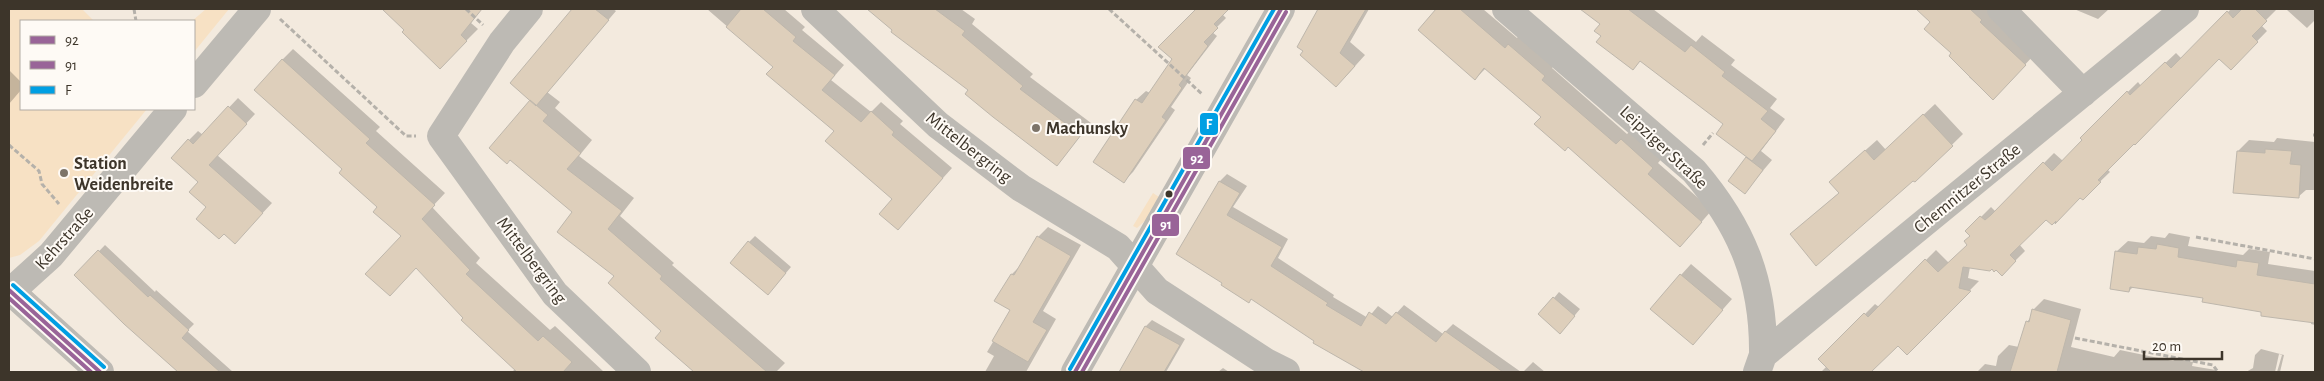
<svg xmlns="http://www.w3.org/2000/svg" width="2324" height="381" viewBox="0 0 2324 381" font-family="'Alegreya Sans',sans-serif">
  <rect width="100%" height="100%" fill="#f3eade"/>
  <path fill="#f7e1c4" d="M9 9H82L94 21H21V109H147L39 241 20 255 9 258Z
    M206 9H229L194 52V21H192Z
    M1153 193 1159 197 1146 220 1137 228 1133 226Z"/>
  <path fill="#0003" d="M384 9H461L473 20 471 23 478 29 440 67Z
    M574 9H613L616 11 547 92 560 102 555 108 592 140 579 156 634 198 620 216 674 263 672 265 785 363 776 372H698L657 337 663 330 616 275 574 212 531 100 511 83Z
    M707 9H784L805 27 802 30 844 65 831 80 871 112 881 102 903 121 900 124 952 168 907 218 894 198 836 131 774 67Z
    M869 9H961L975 19 972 24 1033 74 1030 77 1091 123 1057 164 970 90Z
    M1197 9H1227L1222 14 1226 18 1212 32 1217 36 1187 75 1191 78 1171 107 1175 110 1133 172 1124 181 1136 100 1146 91 1150 93 1173 59 1160 47Z
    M1321 9H1369L1350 42 1365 55 1347 75 1298 47Z
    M1438 9H1483L1517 38 1520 34 1555 64 1552 68 1627 134 1632 129 1663 157 1658 163 1712 210 1690 235 1542 117 1486 68 1475 79 1419 30Z
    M1582 9H1653L1696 42 1702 35 1735 60 1731 65 1777 99 1770 108 1785 119 1761 151 1772 160 1745 192 1730 181 1748 157 1725 123 1641 60 1633 68 1602 36 1601 24Z
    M1918 9H1992L2035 54 1993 99 1969 77 1971 74 1953 53 1932 22Z
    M2074 9H2109L2098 19Z
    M2231 9 2276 10 2261 25 2267 31 2231 68 2219 57 2107 169 2110 172 2083 198 2080 196 2046 218 2019 244 2025 251 2002 274 1996 268 1970 267 1968 278 1979 281 1907 354 1898 344 1869 372H1821L1827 366 1820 359 1875 304 1879 307 1936 250 1949 263 1968 245 1971 235 1967 231 1991 207 1995 211 2002 205 2054 153 2063 161 2084 140 2081 138 2138 82 2141 86 2176 53 2182 59Z
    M2315 9V20L2307 28 2287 10Z
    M293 49 380 127 376 131 445 193 432 207 480 258 476 263 550 330 555 326 604 372H512L515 369 465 318 379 207 344 169 282 60Z
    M10 71 21 82V90L9 104Z
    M238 98 255 114 217 155 272 203 244 233 208 207 189 140 198 131 203 135Z
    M1935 104 1963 134 1915 181 1913 179 1791 234 1840 192 1842 171 1877 140 1886 150Z
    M2277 138 2315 142V190H2306L2298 197 2238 151 2249 140 2274 142Z
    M1227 174 1247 186 1233 207 1288 239 1278 258 1334 295 1333 297 1368 318 1378 306 1393 317 1404 305 1443 334 1453 324 1521 372H1364L1315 343 1316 341 1252 298 1249 301 1224 282 1178 254 1220 181Z
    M1048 227 1081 245 1043 311 1056 319 1026 372H985L994 356 987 352 1012 310V274L1022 264 1038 237Z
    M2169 233 2190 237 2188 246 2243 255 2249 249 2270 252 2268 264 2315 271V325L2311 324V321L2204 297 2133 287 2129 291 2116 252 2128 241 2144 243 2151 236 2165 238Z
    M755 236 791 267 774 287 749 242Z
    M105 245 155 292 156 290 194 324 187 331 233 372H179L125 323 76 275Z
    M1691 264 1732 299 1693 343 1681 275Z
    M1559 292 1580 309 1566 326 1554 298Z
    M2044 299 2081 309 2071 347 2114 357 2120 350 2173 361 2176 359 2193 362 2192 366 2216 370V372H1977L1985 364 1996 366 1998 356 2009 345 2019 347 2027 322 2031 317 2033 310Z
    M1152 320 1185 339 1166 372H1120L1146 326Z
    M2261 349 2284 355 2280 372H2277L2282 355 2279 354 2275 372H2246L2253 368 2255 355Z
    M1533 362 1545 372H1523Z
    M1223 368 1229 372H1218Z"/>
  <path fill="#decfbb" stroke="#beb7ac" d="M382 9H482L461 35 467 41 440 69 402 32 404 30Z
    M572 9H595L609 20 536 106 510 83Z
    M741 9H763L796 37 793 41 835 75 822 90 861 122 871 111 894 132 892 135 943 178 898 230 879 214 892 199 825 141 834 131 766 74 773 67 726 27Z
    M867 9H935L965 31 962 35 1023 86 1020 89 1081 135 1057 166 993 117 965 94 968 90 891 32 892 30Z
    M1196 9H1229L1214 24 1218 28 1204 42 1208 46 1179 85 1182 88 1162 117 1166 120 1124 183 1093 162 1135 99 1142 103 1172 59 1158 47Z
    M1318 9H1366L1340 53 1355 66 1336 87 1300 55 1303 51 1297 47Z
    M1436 9H1460L1505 48 1508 44 1545 76 1542 80 1616 144 1621 139 1653 168 1648 174 1702 222 1680 247 1568 147 1565 151 1534 124 1541 117 1484 68 1475 80 1418 30Z
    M1580 9H1628L1685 52 1691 45 1725 72 1722 76 1768 111 1761 119 1776 131 1752 161 1716 134 1723 124 1640 61 1633 70 1596 42 1601 36 1594 31 1600 24Z
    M1916 9H1970L1982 20 1980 22 2026 65 1993 100 1949 56 1951 53 1924 29 1930 22Z
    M2242 9H2255L2267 21 2252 36 2258 42 2231 70 2219 59 2135 145 2134 144 2098 180 2101 182 2083 200 2080 198 2055 224 2056 221 2052 225 2046 220 2010 255 2016 261 2002 276 1996 270 1994 272 1992 269 1990 271 1963 267 1959 288 1971 291 1907 355 1898 346 1871 372H1831L1818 359 1864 313 1868 317 1925 259 1938 272 1967 245 1964 241 1970 236 1965 231 1980 216 1985 220 1991 215 2043 162 2052 171 2082 140 2080 138 2127 91 2130 95 2165 62 2171 68 2227 11 2233 18Z
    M282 59 370 139 366 143 435 205 422 219 470 270 466 274 538 341 543 336 572 362 563 372H517L461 320 463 318 416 268 390 296 365 274 401 236 373 212 377 207 339 173 342 169 254 90Z
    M530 100 548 115 543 121 581 153 567 169 622 211 608 229 662 276 660 279 767 372H694L655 338 661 331 608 283 614 276 557 232 572 212 510 160 507 164 489 148Z
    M228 106 247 124 209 165 263 213 235 244 224 234 219 239 196 219 206 207 189 192 198 182 171 158 188 139 193 144Z
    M1923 114 1953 146 1915 182 1913 181 1816 266 1790 234 1839 193 1829 182 1865 150 1874 160Z
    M2265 149 2292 151 2290 164 2301 165 2299 198 2233 193 2237 151 2265 153Z
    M1746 157 1763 170 1745 194 1728 181Z
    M1219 181 1240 193 1227 215 1282 247 1271 266 1328 303 1326 305 1361 326 1369 312 1386 324 1396 312 1436 342 1445 331 1503 372H1364L1313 343 1314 341 1251 299 1249 303 1221 285 1222 283 1176 254Z
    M1037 236 1071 256 1033 322 1047 330 1028 362 992 341 1010 310 994 301 1011 274 1014 275Z
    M748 241 786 273 768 295 730 263Z
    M2157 244 2179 248 2178 257 2236 267 2237 260 2259 263 2257 275 2315 284V323L2261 316V312L2202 302 2203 298 2130 287 2129 292 2110 289 2115 251 2137 254 2138 247 2156 249Z
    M98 250 148 297 150 295 189 330 182 338 220 372H178L124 324 74 275Z
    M1680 274 1723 310 1693 345 1650 309Z
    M1553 297 1575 316 1560 334 1538 314Z
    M2032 309 2071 320 2057 372H2010L2026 321 2029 322Z
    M1145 326 1180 345 1164 372H1119Z"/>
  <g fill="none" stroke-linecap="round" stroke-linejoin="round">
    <path stroke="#b5b1aa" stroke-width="3" stroke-dasharray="5 2.5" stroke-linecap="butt" d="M134 9 136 21
      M466 9 483 25
      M1109 9 1202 94
      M280 19 406 136H416
      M2313 135H2315
      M9 145 39 171 42 184 59 204
      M1703 145 1713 133
      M2196 237 2315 259
      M2075 338 2213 365 2218 372"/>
    <path stroke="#bdbab4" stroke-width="28" d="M529 9 502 42 441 136 555 294 637 372
      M815 9 938 125 1021 188 1118 247 1157 291 1266 362 1286 372
      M1506 9 1694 171C1742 227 1764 281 1763 355
      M2001 9 2083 93
      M194 84 257 9
      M9 290 100 372
      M9 293 51 255 173 109
      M1075 372 1281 9
      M1757 372 1763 355 2185 9"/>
    <defs>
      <path id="bus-1" d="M9 290 100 372
        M1075 372 1281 9"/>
      <path id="bus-2" d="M9 298 91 372
        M1082 372 1286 12"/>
      <path id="bus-3" d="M13 285 104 367
        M1070 369 1274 9"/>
    </defs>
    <use href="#bus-1" stroke="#fefaf5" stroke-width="8"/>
    <use href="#bus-2" stroke="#fefaf5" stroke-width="8"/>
    <use href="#bus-3" stroke="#fefaf5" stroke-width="8"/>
    <use href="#bus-1" stroke="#996498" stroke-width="4"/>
    <use href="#bus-2" stroke="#996498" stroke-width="4"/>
    <use href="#bus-3" stroke="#009fe3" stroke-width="4"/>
  </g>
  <g fill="#7d7469" stroke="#fefaf5" stroke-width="2">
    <circle cx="1036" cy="128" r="5"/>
    <circle cx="64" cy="173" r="5"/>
  </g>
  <circle fill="#3d352a" stroke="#fefaf5" stroke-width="2" cx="1169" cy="194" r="4.5"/>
  <g text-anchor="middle" stroke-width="4" stroke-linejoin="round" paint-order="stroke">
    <g font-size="18" font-weight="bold" fill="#3d352a" stroke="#fefaf5" text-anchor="start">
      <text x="1046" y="134">Machunsky</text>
      <text x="74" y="169">Station<tspan x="74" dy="21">Weidenbreite</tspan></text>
    </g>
    <g font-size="18" fill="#3d352a" stroke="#fefaf5">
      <text transform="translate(969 147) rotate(38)" y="6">Mittelbergring</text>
      <text transform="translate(1664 147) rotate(43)" y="6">Leipziger Straße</text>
      <text transform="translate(1967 188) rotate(-39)" y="6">Chemnitzer Straße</text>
      <text transform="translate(64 238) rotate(-48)" y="6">Kehrstraße</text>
      <text transform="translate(532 260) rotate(53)" y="6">Mittelbergring</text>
    </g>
  </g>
  <g stroke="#fefaf5" stroke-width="2">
    <rect x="1199" y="112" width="20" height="24" rx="5" fill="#009fe3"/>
    <rect x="1182" y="146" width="29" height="24" rx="5" fill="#996498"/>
    <rect x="1151" y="213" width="29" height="24" rx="5" fill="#996498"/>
  </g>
  <g font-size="14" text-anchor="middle" font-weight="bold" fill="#fff">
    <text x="1209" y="129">F</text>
    <text x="1197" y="163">92</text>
    <text x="1166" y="229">91</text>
  </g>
  <rect width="2324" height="381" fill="none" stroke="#3d352a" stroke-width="20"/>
  <rect x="20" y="20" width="175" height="90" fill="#fefaf5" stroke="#b1aba4"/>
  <rect x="30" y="36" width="25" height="8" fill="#996498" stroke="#b1aba4"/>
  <text x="65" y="45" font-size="15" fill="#3d352a">92</text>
  <rect x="30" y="61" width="25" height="8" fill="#996498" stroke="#b1aba4"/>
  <text x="65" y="70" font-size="15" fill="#3d352a">91</text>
  <rect x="30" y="86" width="25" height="8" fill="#009fe3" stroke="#b1aba4"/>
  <text x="65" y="95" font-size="15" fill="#3d352a">F</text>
  <path d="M2144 351v8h78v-8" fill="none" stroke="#3d352a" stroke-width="2.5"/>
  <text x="2152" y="351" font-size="15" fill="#3d352a" stroke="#fefaf5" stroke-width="4" paint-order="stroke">20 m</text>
</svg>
